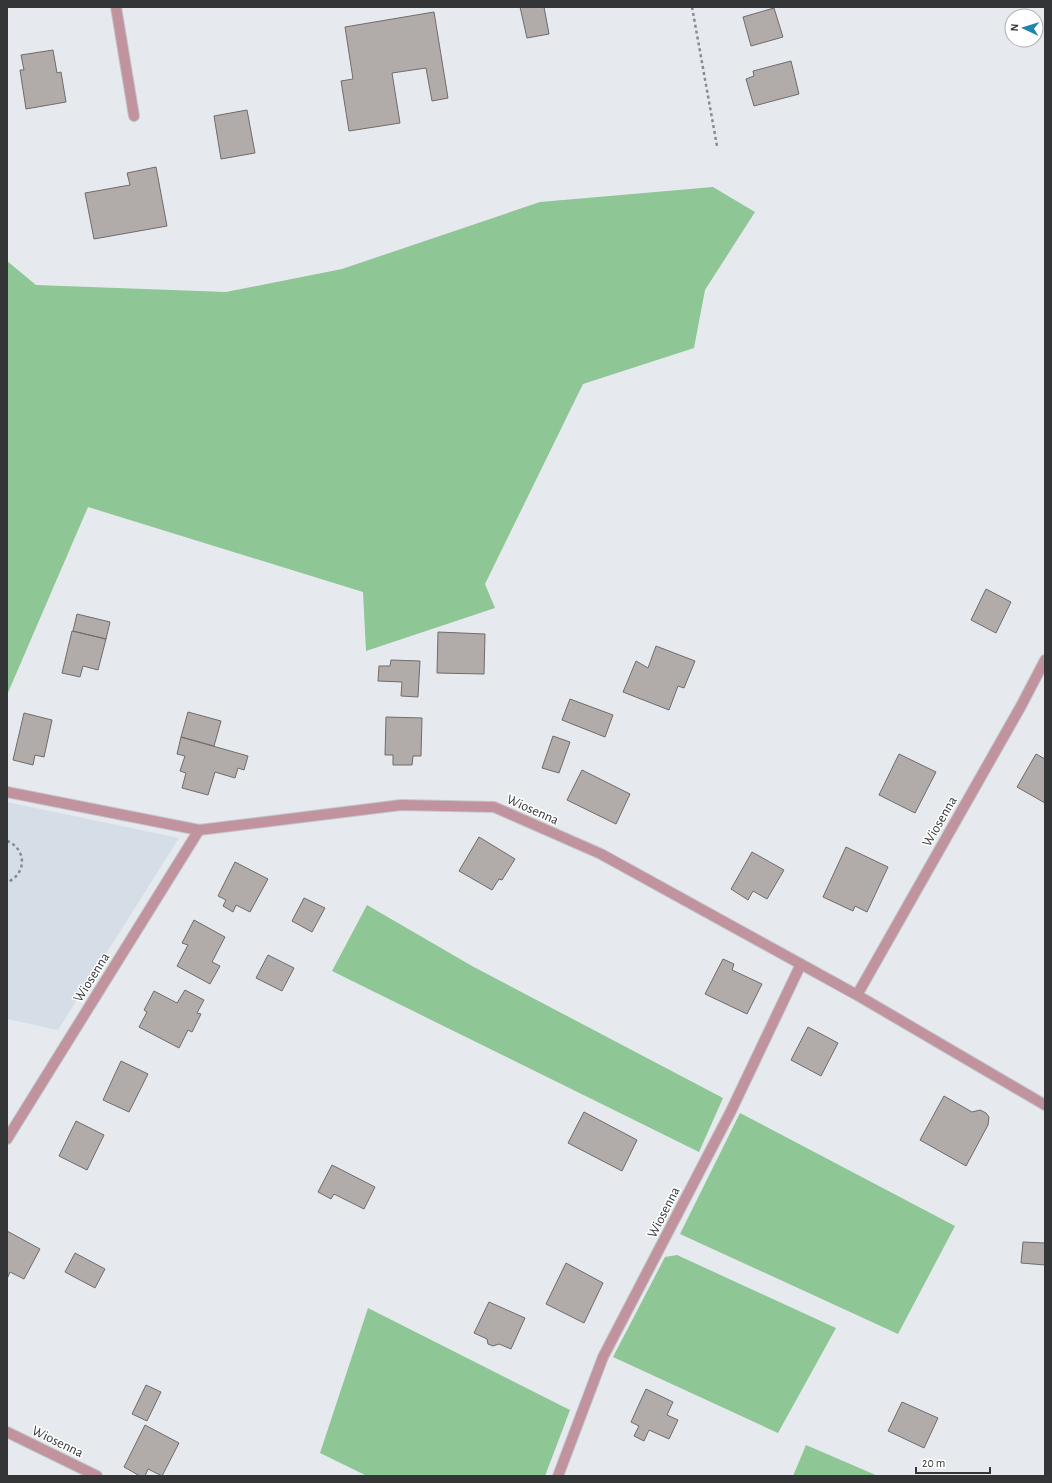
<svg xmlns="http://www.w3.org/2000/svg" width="1052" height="1483" viewBox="0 0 1052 1483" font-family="'Alegreya Sans',sans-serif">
  <rect width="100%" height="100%" fill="#e6eaee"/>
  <path fill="#d5dee7" d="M7 802 179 838 58 1030 7 1019Z"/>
  <path fill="#8ec695" d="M713 187 755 212 705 290 694 348 583 384 485 584 495 608 366 651 363 592 88 507 7 695V261L36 285 226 292 342 269 540 202Z
    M367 905 472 966 723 1098 699 1152 332 971Z
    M740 1113 955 1226 898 1334 680 1234Z
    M677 1255 836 1328 778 1433 613 1357 665 1257Z
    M368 1308 570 1410 545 1476H367L320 1453Z
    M806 1445 878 1476H793Z"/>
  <path fill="#b1abaa" stroke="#716b6b" d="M520 7H544L549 34 527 38Z
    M774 8 783 37 751 46 743 17Z
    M434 12 448 98 432 101 426 68 392 73 400 123 349 131 341 81 353 79 345 27Z
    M53 50 57 73 61 72 66 102 26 109 20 70H24L21 55Z
    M791 61 799 94 754 106 746 79 754 76 753 71Z
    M247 110 255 153 221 159 214 116Z
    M156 167 167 226 94 239 85 193 130 185 127 173Z
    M986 589 1011 602 996 633 971 620Z
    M77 614 110 622 106 639 73 631Z
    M72 631 106 639 98 670 83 666 80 677 62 673Z
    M438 632 485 634 484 674 437 673Z
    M656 646 695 661 684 688 678 686 669 710 623 692 636 661 648 668Z
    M391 660 420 661 418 697 401 696 402 682 378 681 379 666H390Z
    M570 699 613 715 605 737 562 720Z
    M188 712 221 721 214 746 181 737Z
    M24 713 52 720 44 757 35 755 33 765 13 760Z
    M386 717 422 718 421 756H413L412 765H393V755H385Z
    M553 736 570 742 559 773 542 768Z
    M181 737 248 756 244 770 238 768 235 778 215 772 208 795 182 788 186 773 180 771 185 756 177 754Z
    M899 754 936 772 915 813 879 795Z
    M1036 754 1045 759V803L1017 787Z
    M582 770 630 794 616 824 567 800Z
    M479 837 515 859 502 880 499 879 492 890 459 871Z
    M846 847 888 867 867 912 855 906 853 911 823 897Z
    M752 852 784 870 767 899 753 891 748 900 731 889Z
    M235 862 268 879 250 912 236 905 233 912 223 906 226 900 218 896Z
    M304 898 325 908 312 932 292 921Z
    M194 920 225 937 212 962 220 966 210 984 177 966 188 945 182 943Z
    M268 955 294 968 282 991 256 978Z
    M723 959 734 964 732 970 762 984 747 1014 705 994Z
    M185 990 204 1000 197 1013 201 1014 192 1032 188 1030 179 1048 139 1027 147 1012 144 1010 154 991 177 1003Z
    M808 1027 838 1043 821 1076 791 1060Z
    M121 1061 148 1074 129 1112 103 1100Z
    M944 1096 972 1112 980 1110 986 1113 989 1117 988 1125 966 1166 920 1140Z
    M584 1112 637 1140 622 1171 568 1143Z
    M76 1121 104 1135 87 1170 59 1156Z
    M332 1165 375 1187 364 1209 334 1194 331 1199 318 1192Z
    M7 1231 40 1249 24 1279 10 1272 7 1279Z
    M1023 1242 1045 1243V1265L1021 1263Z
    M75 1253 105 1269 95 1288 65 1272Z
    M566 1263 603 1283 584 1323 546 1304Z
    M489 1302 525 1318 511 1349 499 1344 493 1346 488 1344 487 1339 474 1333Z
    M146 1385 161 1392 147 1421 132 1414Z
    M646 1389 673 1402 667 1415 678 1420 669 1439 649 1430 644 1441 634 1436 639 1426 631 1422Z
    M902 1402 938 1418 924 1448 888 1431Z
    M145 1425 179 1443 162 1476 148 1469 145 1476H140L124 1467Z"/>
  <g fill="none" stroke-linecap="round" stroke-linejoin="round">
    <defs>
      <path id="minor" d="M116 7 134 116
        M7 792 199 830
        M857 995 1021 706 1045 660
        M7 1139 199 830 401 805 494 807 601 854 857 995 1045 1105
        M7 1432 97 1476
        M558 1476 603 1357 731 1111 801 964"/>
    </defs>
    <use href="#minor" stroke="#c2c6c9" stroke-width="12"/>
    <path stroke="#888b8e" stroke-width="2.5" stroke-dasharray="3 3" stroke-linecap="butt" d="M692 7 717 146
      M7 841C21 846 27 863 17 875 15 878 10 881 7 883"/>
    <use href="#minor" stroke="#c0939f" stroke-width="10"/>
  </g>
  <g text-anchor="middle" stroke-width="3" stroke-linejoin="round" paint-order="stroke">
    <g font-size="14" fill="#343537" stroke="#fff">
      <text transform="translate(533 809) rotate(24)" y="5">Wiosenna</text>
      <text transform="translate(939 821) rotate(-60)" y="5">Wiosenna</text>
      <text transform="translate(91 977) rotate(-58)" y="5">Wiosenna</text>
      <text transform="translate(663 1212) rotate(-63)" y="5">Wiosenna</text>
      <text transform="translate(58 1441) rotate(26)" y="5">Wiosenna</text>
    </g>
  </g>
  <rect width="1052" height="1483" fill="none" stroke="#343537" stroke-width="16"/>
  <g transform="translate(1024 28) rotate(274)"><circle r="19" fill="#ffffff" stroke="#aeaeaf"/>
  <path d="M0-3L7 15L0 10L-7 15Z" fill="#1d85ae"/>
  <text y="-6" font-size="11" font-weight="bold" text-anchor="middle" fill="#343537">N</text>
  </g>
  <path d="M916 1467v6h74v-6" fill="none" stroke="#343537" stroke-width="2"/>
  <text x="922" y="1467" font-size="12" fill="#343537" stroke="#ffffff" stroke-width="3" paint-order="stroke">20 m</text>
</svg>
